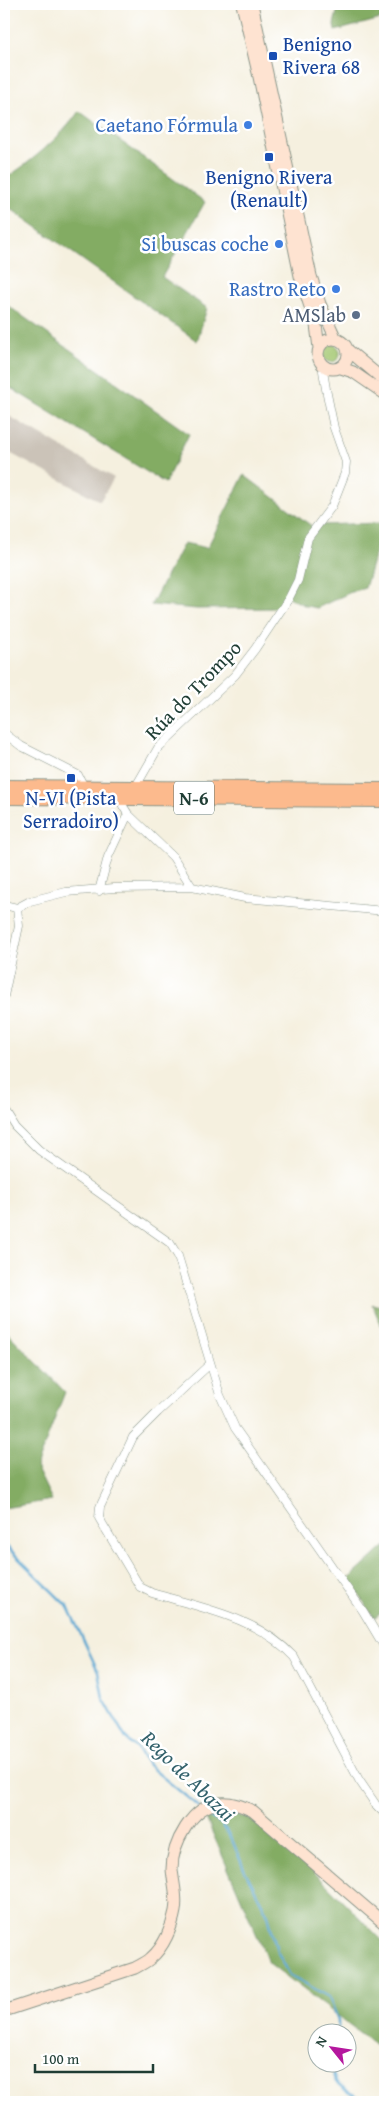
<svg xmlns="http://www.w3.org/2000/svg" width="389" height="2106" viewBox="0 0 389 2106" font-family="'Gentium Book Plus',serif">
  <rect width="100%" height="100%" fill="#fff"/>
  <filter id="ink" filterUnits="userSpaceOnUse"><feTurbulence type="fractalNoise" baseFrequency=".02" numOctaves="2"/><feDisplacementMap in="SourceGraphic" scale="10" xChannelSelector="R" yChannelSelector="G"/><feConvolveMatrix kernelMatrix="1 2 1 2 8 2 1 2 1" color-interpolation-filters="sRGB"/></filter>
  <filter id="wash" filterUnits="userSpaceOnUse"><feTurbulence type="fractalNoise" baseFrequency=".0096" numOctaves="4" result="noise"/><feDisplacementMap in="SourceGraphic" scale="20" xChannelSelector="R" yChannelSelector="G"/><feGaussianBlur stdDeviation="1.12" result="paint"/><feColorMatrix in="noise" values="0 0 0 0 0 0 0 0 0 0 0 0 0 0 0 0 0 1.4 0 .05"/><feComposite in="paint" operator="in"/></filter>
  <g filter="url(#wash)">
    <rect width="100%" height="100%" fill="#f5f0df"/>
    <path fill="#cbc3b8" d="M4 413 114 478 100 501 4 450Z"/>
    <path fill="#a4c872" stroke="#628253" d="M322 353a9 9 0 1 1 18 0a9 9 0 1 1-18 0Z"/>
    <path fill="#83ac64" stroke="#51744c" d="M339 4H385V18L335 31 334 24Z
      M79 111 205 202 162 277 207 308 197 341 4 204V179C30 163 62 136 79 111Z
      M4 303 189 434 165 483 4 384Z
      M244 475 313 527 320 525 379 523 382 529 365 588 351 592 317 608 306 606 286 596 280 608 197 609 151 605 184 543 207 548Z
      M372 1304 385 1307V1334Z
      M4 1329 65 1392 36 1467 52 1500 4 1508Z
      M385 1546V1609L374 1618 349 1579Z
      M221 1809 252 1820 307 1865 385 1943V2052L269 1963 206 1818Z"/>
    <g fill="none" stroke-linecap="round" stroke-linejoin="round">
      <path stroke="#56a5d0" stroke-width="2.5" d="M4 1544 68 1607 98 1671 103 1698 125 1737 138 1749 148 1765 199 1807
        M203 1813 222 1824 233 1842 244 1869 268 1915 277 1951 290 1975 329 1997 338 2020V2034
        M335 2064C326 2087 354 2095 371 2102"/>
    </g>
  </g>
  <g filter="url(#ink)">
    <g fill="none" stroke-linecap="round" stroke-linejoin="round">
      <defs>
        <path id="street" d="M4 733 21 746 78 775 84 787
          M135 788 158 748 235 675 255 649 289 598 298 580 308 538 332 506 345 473 346 462 334 428 326 389 323 371 325 367
          M124 798 123 806 128 814 173 857 192 887
          M99 891 108 857 128 814
          M4 905 17 908 30 901 66 892 114 888 192 887 245 898 385 911
          M4 996 19 926 17 908
          M4 1109 14 1125 39 1150 170 1243 178 1256 220 1395 235 1428 363 1611 385 1648
          M210 1364 158 1412 133 1437 100 1507 99 1518 140 1587 152 1593C202 1608 257 1617 294 1657L359 1780 376 1805 385 1814"/>
        <path id="secondary" d="M242 4 259 77 300 276 316 325 319 348
          M252 4 311 276 320 304 336 339
          M318 354a15 15 0 1 1 30 0a15 15 0 1 1-30 0Z
          M349 351 385 381
          M341 368 353 372 385 394
          M4 2011 135 1968C140 1965 147 1962 151 1958 164 1947 172 1927 175 1911 178 1897 173 1883 172 1869 172 1844 192 1805 220 1803 232 1802 242 1806 253 1811L385 1924"/>
        <path id="highway" d="M4 787 385 790
          M4 797 385 800"/>
      </defs>
      <use href="#street" stroke="#8a968a" stroke-width="9"/>
      <use href="#secondary" stroke="#8a968a" stroke-width="13"/>
      <use href="#highway" stroke="#8a968a" stroke-width="16"/>
      <use href="#street" stroke="#fff" stroke-width="8"/>
      <use href="#secondary" stroke="#fee3d1" stroke-width="11"/>
      <use href="#highway" stroke="#fcba8d" stroke-width="14"/>
    </g>
  </g>
  <g fill="#1a4fb4" stroke="#fff" stroke-width="2">
    <rect x="268" y="51" width="10" height="10" rx="2.5"/>
    <rect x="264" y="152" width="10" height="10" rx="2.5"/>
    <rect x="66" y="773" width="10" height="10" rx="2.5"/>
  </g>
  <g fill="#3f7fe0" stroke="#fff" stroke-width="2">
    <circle cx="248" cy="125" r="5"/>
    <circle cx="279" cy="244" r="5"/>
    <circle cx="336" cy="289" r="5"/>
  </g>
  <circle fill="#5c6f8a" stroke="#fff" stroke-width="2" cx="356" cy="315" r="5"/>
  <g text-anchor="middle" stroke-width="5" stroke-linejoin="round" paint-order="stroke">
    <rect fill="#fff" stroke="#627771" stroke-width="1" x="174" y="781.5" width="40" height="33" rx="4"/>
    <g font-size="19" font-weight="bold" fill="#1f3d34">
      <text x="194" y="805">N-6</text>
    </g>
    <g font-size="20" fill="#164399" stroke="#fff">
      <text x="283" y="51" text-anchor="start">Benigno<tspan x="283" dy="23">Rivera 68</tspan></text>
      <text x="269" y="184">Benigno Rivera<tspan x="269" dy="23">(Renault)</tspan></text>
      <text x="71" y="805">N-VI (Pista<tspan x="71" dy="23">Serradoiro)</tspan></text>
    </g>
    <g font-size="20" fill="#366cbe" stroke="#fff" text-anchor="end">
      <text x="238" y="132">Caetano Fórmula</text>
      <text x="269" y="251">Si buscas coche</text>
      <text x="326" y="296">Rastro Reto</text>
    </g>
    <g font-size="20" fill="#4e5e75" stroke="#fff" text-anchor="end">
      <text x="346" y="322">AMSlab</text>
    </g>
    <g font-size="20" fill="#1f3d34" stroke="#fff">
      <text transform="translate(193 690) rotate(-46)" y="7">Rúa do Trompo</text>
    </g>
    <g font-size="21" font-style="italic" fill="#32616b" stroke="#fff">
      <text transform="translate(188 1776) rotate(44)" y="7">Rego de Abazai</text>
    </g>
  </g>
  <rect width="389" height="2106" fill="none" stroke="#fff" stroke-width="20"/>
  <g transform="translate(332 2048) rotate(300)"><circle r="24" fill="#ffffff" stroke="#a5b1ae"/>
  <path d="M0-4L9 19L0 12L-9 19Z" fill="#b5179e"/>
  <text y="-8" font-size="14" font-weight="bold" text-anchor="middle" fill="#1f3d34">N</text>
  </g>
  <path d="M35 2064v8h118v-8" fill="none" stroke="#1f3d34" stroke-width="2.5"/>
  <text x="42" y="2064" font-size="15" fill="#1f3d34" stroke="#ffffff" stroke-width="4" paint-order="stroke">100 m</text>
</svg>
